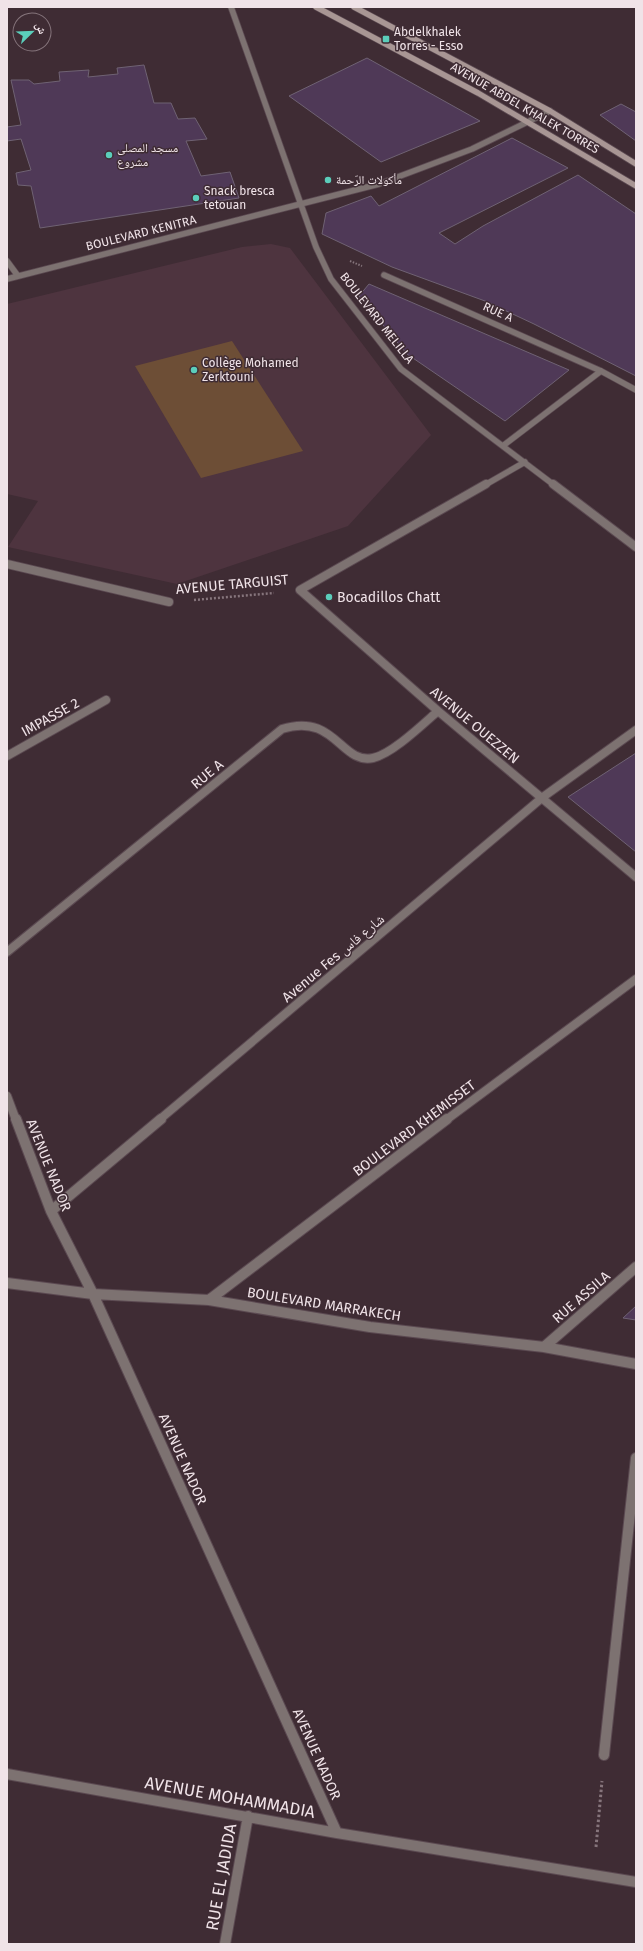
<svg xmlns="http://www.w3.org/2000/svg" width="643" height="1951" viewBox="0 0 643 1951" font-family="'Fira Sans','Noto Naskh Arabic',sans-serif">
  <rect width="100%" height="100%" fill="#3f2c34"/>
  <path fill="#4e343f" d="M271 244 290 248 431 435 348 526 177 584 8 547 38 501 7 494V304L242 247Z"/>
  <path fill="#6d4e36" d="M232 341 303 451 201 478 135 366Z"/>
  <path fill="#4f3957" stroke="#6f6273" d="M367 58 480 121 381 162 289 96Z
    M144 65 154 103H171L178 119 195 118 207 139 186 141 201 176 230 172 239 198 40 228 31 186 18 185 16 173 31 170 21 139 7 141V127L21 125 11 80H29L34 84 60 81 59 72 89 70 88 77 118 74 117 68Z
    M621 104 636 112V141L600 115Z
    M512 138 568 168 439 233 455 244 483 226 578 175 636 214V376L534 324 485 301 392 267 322 234 326 213 371 196 379 206Z
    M369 284 569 370 505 421 407 354 359 296Z
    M636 753V852L568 797Z
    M636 1306V1320L623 1318Z"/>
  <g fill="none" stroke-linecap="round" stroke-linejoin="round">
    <defs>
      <path id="minor-far2" d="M231 7 316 247 331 279 401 369 554 485
        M7 261 18 276
        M384 275 601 371 636 390
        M7 279 379 184 472 149 550 111
        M504 445 601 371
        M485 485 525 462"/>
      <path id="minor-far1" d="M486 484 300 590 438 711 636 877
        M553 484 636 547
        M7 564 169 602
        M7 756 106 700
        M7 952 282 729C335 712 341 765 373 758 392 754 423 724 438 711
        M7 1096 16 1120
        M159 1120 543 797 636 730
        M446 1120 636 979"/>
      <path id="minor" d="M16 1119 51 1211 93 1294 337 1833
        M51 1211 161 1119
        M7 1283 93 1294 209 1300 370 1327 544 1347 636 1364
        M209 1300 447 1119
        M544 1347 636 1267
        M604 1755 636 1458
        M7 1774 337 1833 636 1882
        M225 1944 248 1816"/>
      <path id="secondary" d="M316 7 478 93 636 186
        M354 7 550 111 636 164"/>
    </defs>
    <use href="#minor-far2" stroke="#5b4951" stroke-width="7"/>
    <use href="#minor-far1" stroke="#5b4951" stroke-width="10"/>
    <use href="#minor" stroke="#5b4951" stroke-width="12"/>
    <use href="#secondary" stroke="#5b4951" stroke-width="7"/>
    <path stroke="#86757c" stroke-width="2" stroke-dasharray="1.5 1.5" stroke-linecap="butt" d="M350 261 362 266"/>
    <path stroke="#86757c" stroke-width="2.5" stroke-dasharray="2 2" stroke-linecap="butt" d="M194 600 274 593"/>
    <path stroke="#86757c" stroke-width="3" stroke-dasharray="2.5 2.5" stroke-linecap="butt" d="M596 1847 602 1781"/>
    <use href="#minor-far2" stroke="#7d7271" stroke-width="5.5"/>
    <use href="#minor-far1" stroke="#7d7271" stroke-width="8"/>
    <use href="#minor" stroke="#7d7271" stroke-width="10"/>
    <use href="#secondary" stroke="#a89694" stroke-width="5.5"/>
  </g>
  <g fill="#5bcebb" stroke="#3f2c34" stroke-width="1.5">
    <rect x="382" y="35" width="8" height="8" rx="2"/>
    <circle cx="109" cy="155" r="4"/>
    <circle cx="328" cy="180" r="4"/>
    <circle cx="196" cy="198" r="4"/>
    <circle cx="194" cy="370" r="4"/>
    <circle cx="329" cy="597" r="4"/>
  </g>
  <g text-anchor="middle" stroke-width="3" stroke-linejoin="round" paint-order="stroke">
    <g font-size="12" fill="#f0e3e8" stroke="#3f2c34" text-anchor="start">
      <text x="394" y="36">Abdelkhalek<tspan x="394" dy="14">Torres - Esso</tspan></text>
      <text x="117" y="152">مسجد المصلى<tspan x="117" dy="14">مشروع</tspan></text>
      <text x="336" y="184">مأكولات الرّحمة</text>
      <text x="204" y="195">Snack bresca<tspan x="204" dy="14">tetouan</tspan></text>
      <text x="202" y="367">Collège Mohamed<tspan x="202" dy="14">Zerktouni</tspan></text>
    </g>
    <g font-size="12" fill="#f0e3e8" stroke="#3f2c34">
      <text transform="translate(525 108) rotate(30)" y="4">AVENUE ABDEL KHALEK TORRES</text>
      <text transform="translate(141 233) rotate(-14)" y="4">BOULEVARD KENITRA</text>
      <text transform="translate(498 312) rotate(24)" y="4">RUE A</text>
      <text transform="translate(377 318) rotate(52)" y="4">BOULEVARD MELILLA</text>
    </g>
    <g font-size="14" fill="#f0e3e8" stroke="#3f2c34">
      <text transform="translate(232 584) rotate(-5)" y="5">AVENUE TARGUIST</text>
      <text transform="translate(50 717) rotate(-29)" y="5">IMPASSE 2</text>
      <text transform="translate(475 725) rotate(40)" y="5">AVENUE OUEZZEN</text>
      <text transform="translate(207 774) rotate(-40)" y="5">RUE A</text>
      <text transform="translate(333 958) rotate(-40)" y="5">Avenue Fes شارع فاس</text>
      <text transform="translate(414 1128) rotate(-37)" y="5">BOULEVARD KHEMISSET</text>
      <text transform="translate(49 1165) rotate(68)" y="5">AVENUE NADOR</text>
      <text transform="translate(581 1297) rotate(-41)" y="5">RUE ASSILA</text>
      <text transform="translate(324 1304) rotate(9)" y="5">BOULEVARD MARRAKECH</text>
      <text transform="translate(183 1459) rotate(66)" y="5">AVENUE NADOR</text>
      <text transform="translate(317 1754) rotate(66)" y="5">AVENUE NADOR</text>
    </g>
    <g font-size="14" fill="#f0e3e8" stroke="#3f2c34" text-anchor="start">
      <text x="337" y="602">Bocadillos Chatt</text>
    </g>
    <g font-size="17" fill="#f0e3e8" stroke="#3f2c34">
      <text transform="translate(230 1797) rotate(10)" y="6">AVENUE MOHAMMADIA</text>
      <text transform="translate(221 1877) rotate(-80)" y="6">RUE EL JADIDA</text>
    </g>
  </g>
  <rect width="643" height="1951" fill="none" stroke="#f0e3e8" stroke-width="16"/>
  <g transform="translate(32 32) rotate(67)"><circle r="19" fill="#3f2c34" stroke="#86757c"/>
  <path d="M0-3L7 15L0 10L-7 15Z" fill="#5bcebb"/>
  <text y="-6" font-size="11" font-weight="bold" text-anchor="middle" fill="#f0e3e8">ش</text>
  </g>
</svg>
